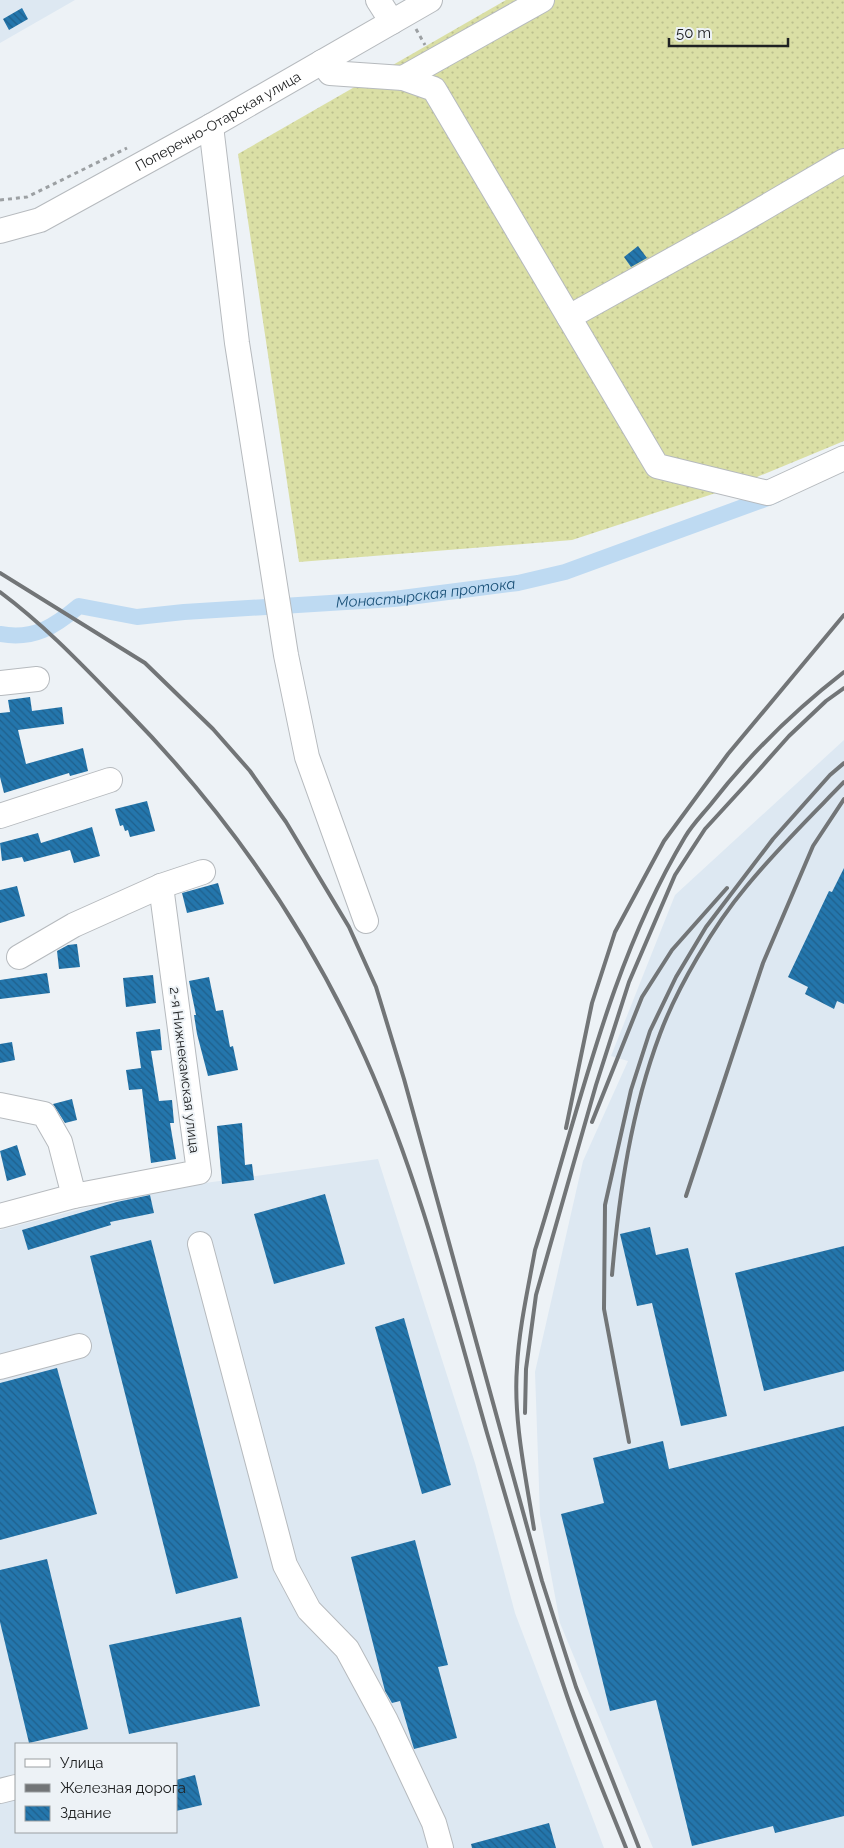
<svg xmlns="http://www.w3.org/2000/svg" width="844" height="1848" viewBox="0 0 844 1848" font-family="Raleway,sans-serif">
  <defs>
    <pattern id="garden-dots" width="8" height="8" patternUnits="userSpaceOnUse" patternTransform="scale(1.25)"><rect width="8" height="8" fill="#dadfa5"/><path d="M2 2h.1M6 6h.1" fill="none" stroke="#bbbf8e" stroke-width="1.8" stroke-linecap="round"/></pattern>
    <pattern id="building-back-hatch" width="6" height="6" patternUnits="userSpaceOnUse" patternTransform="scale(1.25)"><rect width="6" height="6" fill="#2476ac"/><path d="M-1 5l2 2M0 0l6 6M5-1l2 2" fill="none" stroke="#1f608c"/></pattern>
  </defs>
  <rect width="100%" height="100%" fill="#edf2f6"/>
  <path fill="#dde8f2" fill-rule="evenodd" d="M0 0H75L0 43Z
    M844 740V1848H653L560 1623 540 1515 535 1372 583 1161 628 1061 611 1056 675 895Z
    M378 1159 475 1463 515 1613 604 1848H0V1230L154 1190ZM16 1744H176V1832H16Z"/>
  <path fill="url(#garden-dots)" d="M506 0H844V441L728 489 572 540 299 562 238 154Z"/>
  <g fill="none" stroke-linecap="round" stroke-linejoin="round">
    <path stroke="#bedaf2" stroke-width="16" id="s1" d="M0 634C34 640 54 627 79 606L137 617 184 612 394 599 518 583 565 572 776 495"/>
  </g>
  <path fill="url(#building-back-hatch)" d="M22 8 28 19 9 30 3 19Z
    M638 246 647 258 631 267 624 257Z
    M30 697 32 711 62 707 64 724 18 730 26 764 83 748 88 771 70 776 69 773 4 793 0 777V713L10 712 8 700Z
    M147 801 155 831 130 837 128 830 125 831 123 825 120 826 115 809Z
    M92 827 100 856 74 863 70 850 24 862 22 857 2 861 0 843 38 833 41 843Z
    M844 868V1004L837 1001 834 1009 805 994 808 987 788 977 829 891 832 892Z
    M218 883 224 904 187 913 182 893Z
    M17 886 25 916 0 923V890Z
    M77 944 80 967 59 969 57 951 68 945Z
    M47 973 50 993 0 999V980Z
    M153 975 156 1003 126 1007 123 978Z
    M209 977 216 1011 223 1010 230 1047 233 1046 238 1070 208 1076 197 1034 194 1015H196L189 981Z
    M160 1029 162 1050 151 1051 159 1101 172 1100 174 1123H170L176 1159 151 1163 142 1089 129 1090 126 1070 141 1068 136 1032Z
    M12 1042 15 1060 0 1063V1044Z
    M72 1099 77 1120 65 1123 53 1104Z
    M242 1123 245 1165 252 1164 254 1180 222 1184 217 1126Z
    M17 1145 26 1175 7 1181 0 1151Z
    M325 1194 345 1264 274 1284 254 1214Z
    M150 1195 154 1213 110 1222 111 1225 28 1250 22 1230 117 1202Z
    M650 1227 656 1255 688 1248 727 1416 681 1426 652 1303 637 1306 620 1234Z
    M151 1240 238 1578 176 1594 90 1256Z
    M844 1246V1371L764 1391 735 1273Z
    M404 1318 451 1485 422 1494 375 1327Z
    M57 1368 97 1514 0 1540V1383Z
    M844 1426V1816L775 1833 773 1826 692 1846 656 1700 610 1711 561 1514 604 1503 593 1458 663 1441 669 1469Z
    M415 1540 448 1665 438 1667 457 1738 414 1749 400 1701 392 1703 385 1691 351 1557Z
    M47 1559 88 1729 29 1743 0 1622V1570Z
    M241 1617 260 1706 129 1734 109 1645Z
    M195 1775 202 1805 176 1811V1780Z
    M549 1823 556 1848H472L471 1844Z"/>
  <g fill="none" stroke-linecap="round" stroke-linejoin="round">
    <defs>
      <g id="minor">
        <path d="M378 0 392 22"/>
        <path d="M322 62 330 73 403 78 434 89 657 466 768 493 844 458"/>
        <path d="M403 78 542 0"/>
        <path d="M211 126 237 343 286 655 307 757 366 921"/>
        <path id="s2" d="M0 231 40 220 211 126 430 0"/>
        <path d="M569 317 733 226 844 161"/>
        <path d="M0 683 37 679"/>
        <path d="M0 816 110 780"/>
        <path d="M19 957 74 925 161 886 203 872"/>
        <path d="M0 1105 44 1114 60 1142 74 1196"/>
        <path d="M0 1216 74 1196 199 1172 161 886"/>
        <path d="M200 1244 285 1565 309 1610 347 1649 386 1721 434 1823 441 1848"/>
        <path d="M0 1367 79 1346"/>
        <path d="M0 1791 16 1787"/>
      </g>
    </defs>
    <use href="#minor" stroke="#b6babe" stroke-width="26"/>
    <path stroke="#9ca0a3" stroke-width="3" stroke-dasharray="4 4" stroke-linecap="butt" d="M416 29 425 45
      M0 200 27 197 127 148"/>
    <use href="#minor" stroke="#fff" stroke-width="24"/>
    <path stroke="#727577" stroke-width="4" d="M0 573 145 663 213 729 250 771 286 822 349 927 376 987 404 1079 542 1581 576 1687 639 1848
      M0 592C46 626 86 669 126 710 225 811 307 928 365 1057 419 1177 451 1306 487 1433 512 1518 536 1603 564 1687 582 1742 605 1795 626 1848
      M592 1122 642 997 672 950 727 888
      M566 1128 592 1003 615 932 664 841 728 754 844 615
      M686 1196 763 963 813 846 844 799
      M612 1275C619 1194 631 1111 660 1034 677 988 714 925 746 887 776 850 811 816 844 782
      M525 1413 526 1369 536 1295 596 1085 629 982 675 875 705 829 749 781 789 736 826 701 844 688
      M629 1442 604 1309 605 1205 631 1090 650 1031 676 977 706 927 773 839 830 775 844 763
      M534 1529C526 1477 513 1420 517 1367 519 1328 528 1289 535 1250 579 1111 609 964 685 837 692 825 702 815 711 804 749 755 795 710 844 672"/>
  </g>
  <g text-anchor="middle" stroke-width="4" stroke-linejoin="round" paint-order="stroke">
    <g font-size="14" fill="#202223" stroke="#edf2f6">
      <text dy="5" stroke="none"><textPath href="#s2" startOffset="245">Поперечно-Отарская улица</textPath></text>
      <text transform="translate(185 1070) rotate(83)" y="5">2-я Нижнекамская улица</text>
    </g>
    <g font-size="15" font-style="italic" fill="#1a5178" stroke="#edf2f6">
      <text dy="5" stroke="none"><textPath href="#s1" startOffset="436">Монастырская протока</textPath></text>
    </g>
  </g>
  <rect x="15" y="1743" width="162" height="90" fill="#edf2f6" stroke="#9b9fa2"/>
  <rect x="25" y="1759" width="25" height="8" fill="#ffffff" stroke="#9b9fa2"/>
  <text x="60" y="1768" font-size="15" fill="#202223">Улица</text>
  <rect x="25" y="1784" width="25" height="8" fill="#727577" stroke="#9b9fa2"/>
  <text x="60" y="1793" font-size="15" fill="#202223">Железная дорога</text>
  <rect x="25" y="1806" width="25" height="15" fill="url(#building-back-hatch)" stroke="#9b9fa2"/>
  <text x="60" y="1818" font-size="15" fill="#202223">Здание</text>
  <path d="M669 38v8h119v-8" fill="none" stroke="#202223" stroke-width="2.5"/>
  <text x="676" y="38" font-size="15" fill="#202223" stroke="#edf2f6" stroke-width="4" paint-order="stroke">50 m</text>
</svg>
